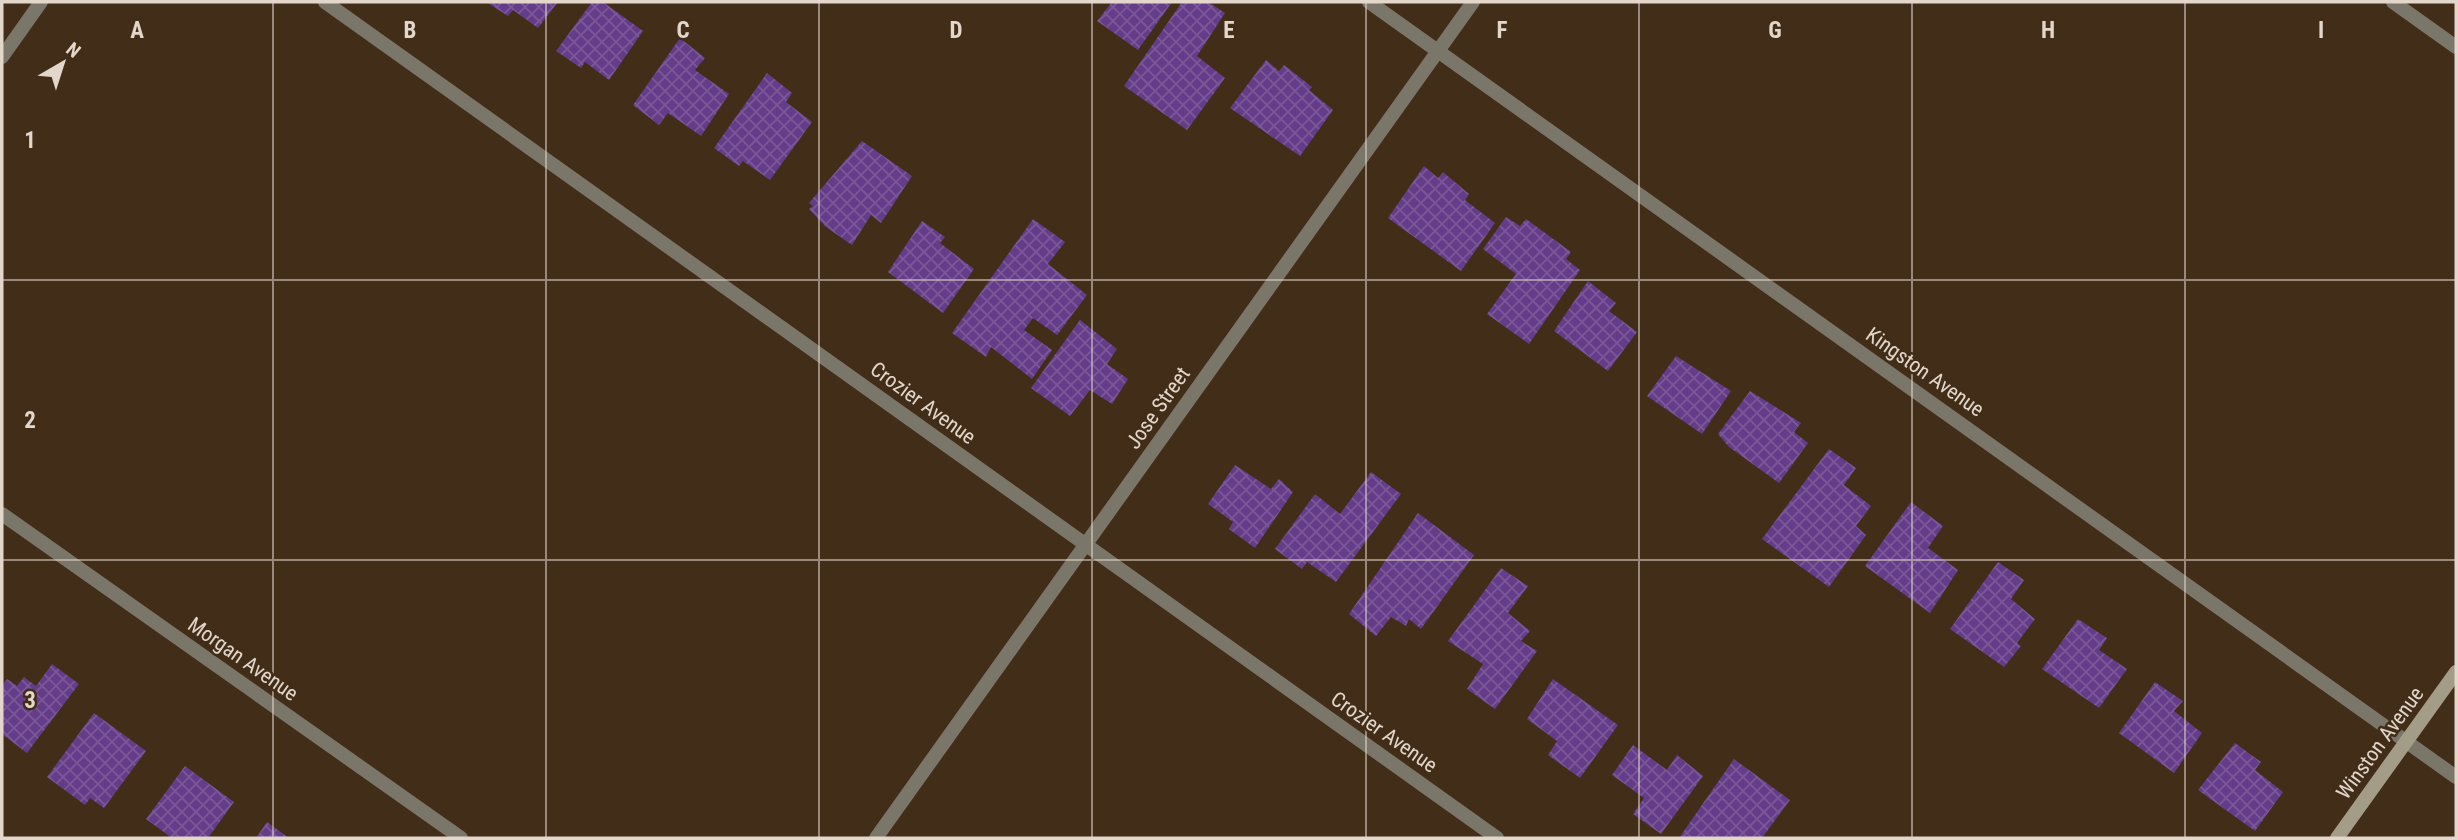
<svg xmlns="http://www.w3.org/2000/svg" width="2458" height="840" viewBox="0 0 2458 840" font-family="'Roboto Condensed',sans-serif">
  <defs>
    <pattern id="building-cross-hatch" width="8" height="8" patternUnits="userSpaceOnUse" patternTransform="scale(1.75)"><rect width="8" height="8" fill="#653c89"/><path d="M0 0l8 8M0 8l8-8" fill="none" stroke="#7b5798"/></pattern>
  </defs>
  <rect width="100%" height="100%" fill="#422d19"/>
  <path fill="url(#building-cross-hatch)" d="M486 2H558L538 28 513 10 508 16Z
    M592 2H603L643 31 609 80 585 62 581 68 556 51Z
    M1112 2H1172L1138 50 1097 21Z
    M1182 2H1208L1225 13 1197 56 1225 78 1187 130 1124 86Z
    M680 38 705 58 695 70 729 94 701 136 668 113 659 125 633 105Z
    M1266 60 1279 71 1284 65 1312 87 1309 90 1333 110 1300 156 1230 108Z
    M767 73 792 93 786 102 812 122 770 180 743 161 739 166 714 148Z
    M862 141 912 176 881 223 871 215 852 245 826 227 809 209 813 206 809 203Z
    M1424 166 1438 178 1443 172 1469 194 1465 200 1495 223 1461 271 1388 218Z
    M1506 217 1520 226 1526 219 1571 252 1566 259 1580 270 1529 344 1487 314 1516 274 1483 249Z
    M1033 219 1065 242 1048 264 1087 295 1057 335 1033 318 1024 330 1052 350 1032 379 991 347 986 357 952 333Z
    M922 221 945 237 940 243 974 269 943 313 888 272Z
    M1588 281 1616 303 1609 311 1637 332 1608 371 1554 331Z
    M1080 320 1117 349 1107 364 1128 379 1112 404 1090 390 1070 416 1031 388Z
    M1676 356 1731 391 1702 434 1647 396Z
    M1750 391 1801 423 1794 432 1808 443 1779 483 1729 447 1718 434Z
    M1829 449 1856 468 1844 485 1871 506 1856 526 1866 535 1829 587 1762 539Z
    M1235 465 1271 489 1279 479 1293 492 1255 548 1229 529 1233 522 1208 504Z
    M1371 472 1401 494 1336 582 1307 562 1302 569 1275 549 1315 494 1340 514Z
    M1911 502 1943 526 1928 548 1958 570 1930 613 1865 566Z
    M1418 513 1474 555 1421 629 1409 619 1406 626 1391 617 1376 636 1349 614Z
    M1998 562 2024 580 2011 599 2035 619 2017 643 2021 646 2004 667 1950 629Z
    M1501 568 1528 586 1508 613 1530 631 1521 641 1537 651 1495 709 1467 689 1483 664 1448 641Z
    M2078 619 2107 638 2099 650 2127 669 2099 708 2042 669Z
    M52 664 79 684 27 753 2 734V686L7 679 17 686 24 677 36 686Z
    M1553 679 1618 725 1580 778 1548 755 1557 741 1527 719Z
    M2155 682 2183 701 2174 711 2202 733 2174 773 2119 733Z
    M94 713 146 751 104 808 90 798 85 805 47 777Z
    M2235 743 2261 762 2255 770 2283 792 2255 831 2198 790Z
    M1633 745 1667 770 1677 755 1703 776 1661 834 1633 814 1644 798 1612 775Z
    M1734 759 1790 800 1762 838H1679Z
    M185 766 234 802 208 838H172L146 819Z
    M267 822 289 838H256Z"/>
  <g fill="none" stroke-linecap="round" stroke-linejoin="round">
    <path stroke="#7a7669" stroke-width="14" d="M325 2 1497 838
      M1369 2 2456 777
      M2393 2 2456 47
      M2 57 41 2
      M2 514 461 838
      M876 838 1473 2"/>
    <path stroke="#a39c87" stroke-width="14" d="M2337 838 2456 672"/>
  </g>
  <path fill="none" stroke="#e3d6ca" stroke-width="2" stroke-opacity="0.55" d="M273 2V838M546 2V838M819 2V838M1092 2V838M1366 2V838M1639 2V838M1912 2V838M2185 2V838M2 280H2456M2 560H2456"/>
  <g text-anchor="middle" stroke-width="5" stroke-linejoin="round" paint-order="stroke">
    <g font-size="21" fill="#e3d6ca" stroke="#422d19">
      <text transform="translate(1925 372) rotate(35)" y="7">Kingston Avenue</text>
      <text transform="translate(923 403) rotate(36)" y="7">Crozier Avenue</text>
      <text transform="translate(1158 408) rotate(-55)" y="7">Jose Street</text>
      <text transform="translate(243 659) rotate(35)" y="7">Morgan Avenue</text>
      <text transform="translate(1384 732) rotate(35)" y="7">Crozier Avenue</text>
      <text transform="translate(2380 743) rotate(-54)" y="7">Winston Avenue</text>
    </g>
  </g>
  <g font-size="23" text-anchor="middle" font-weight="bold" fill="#e3d6ca" stroke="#422d19" stroke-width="5" stroke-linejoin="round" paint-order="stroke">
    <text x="137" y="38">A</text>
    <text x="410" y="38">B</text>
    <text x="683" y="38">C</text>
    <text x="956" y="38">D</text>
    <text x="1229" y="38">E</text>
    <text x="1502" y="38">F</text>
    <text x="1775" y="38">G</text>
    <text x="2048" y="38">H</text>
    <text x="2321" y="38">I</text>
    <text x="30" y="148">1</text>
    <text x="30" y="428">2</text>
    <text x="30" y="708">3</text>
  </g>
  <rect width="2458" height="840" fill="none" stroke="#e3d6ca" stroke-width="7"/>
  <g transform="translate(63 63) rotate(39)" stroke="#422d19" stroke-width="5" paint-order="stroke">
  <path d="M0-5L12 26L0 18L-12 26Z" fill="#e3d6ca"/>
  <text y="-10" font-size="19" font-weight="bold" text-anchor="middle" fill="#e3d6ca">N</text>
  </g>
</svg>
